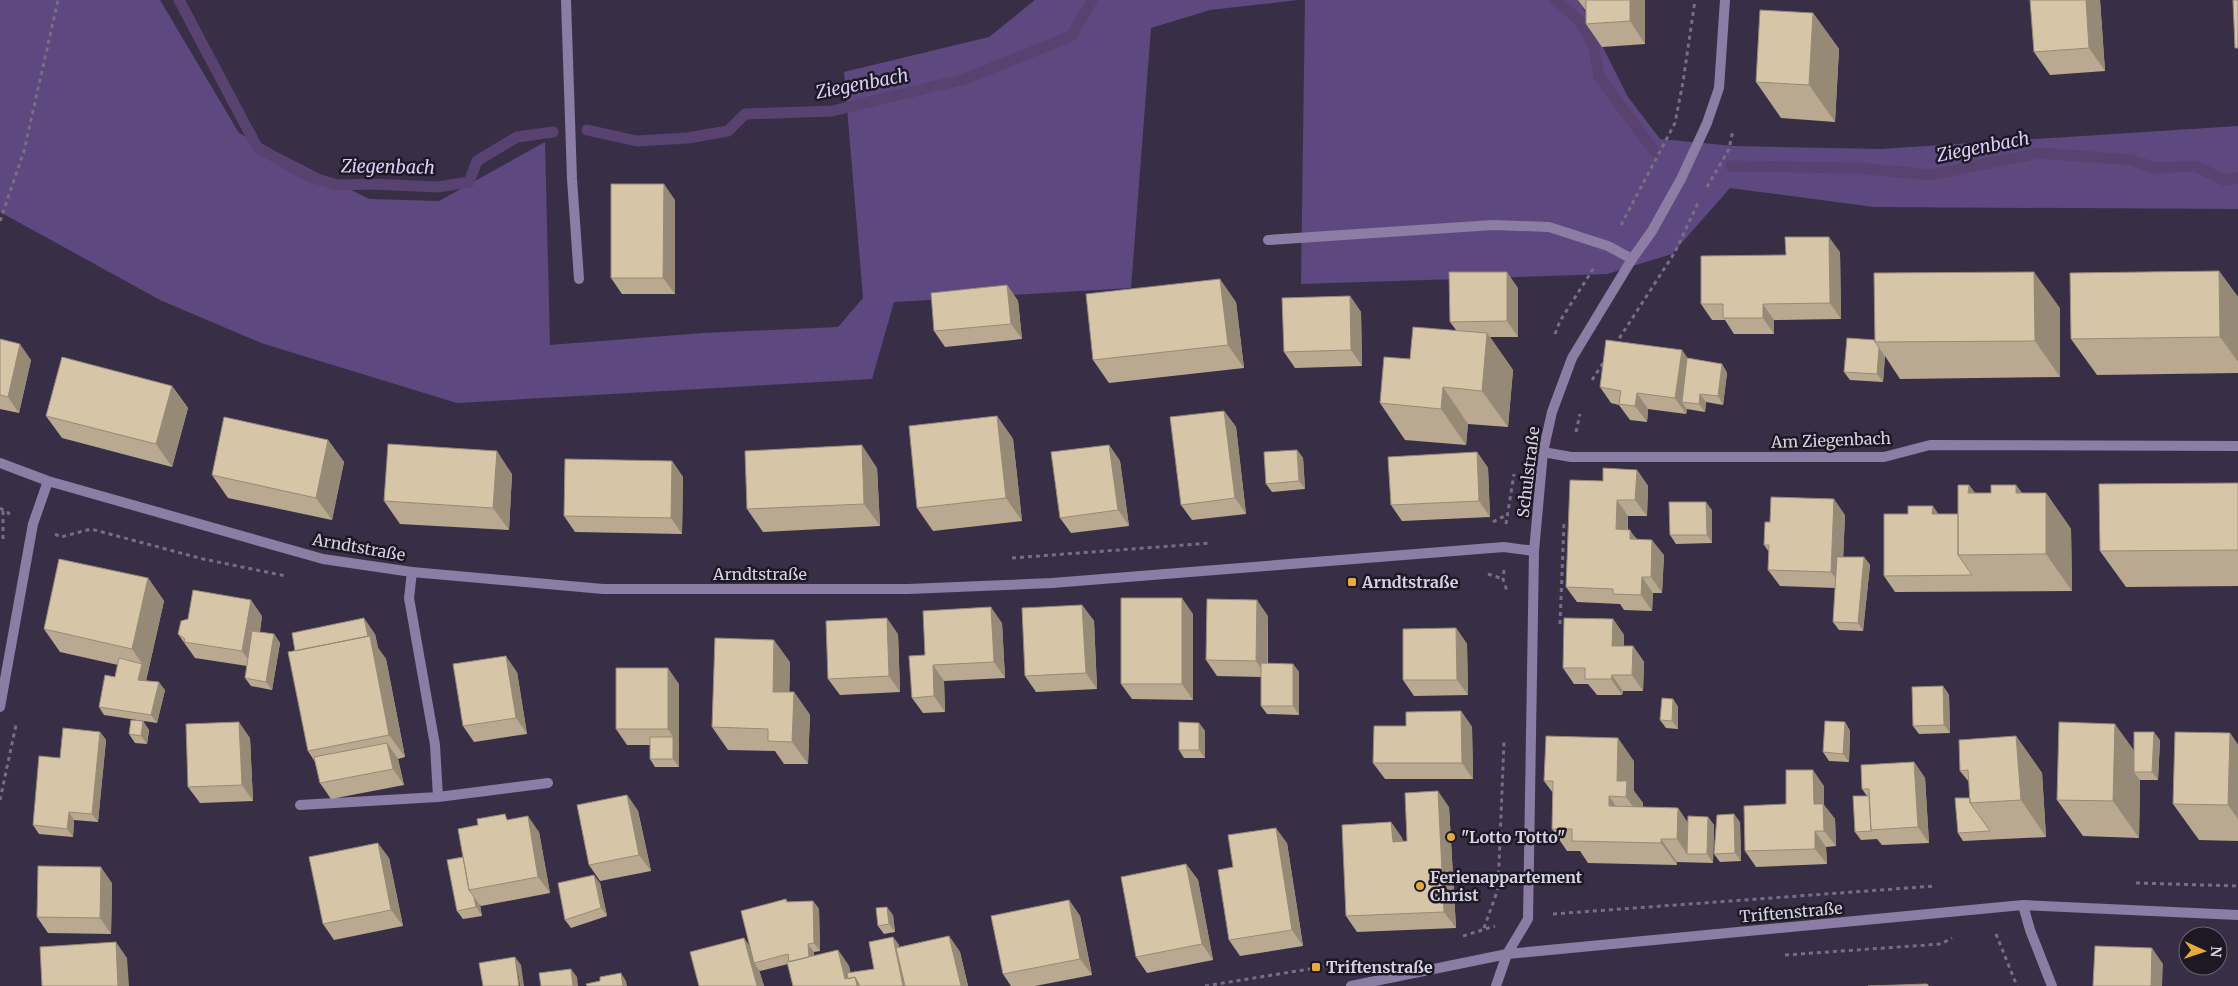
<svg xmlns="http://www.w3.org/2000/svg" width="2238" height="986" viewBox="0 0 2238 986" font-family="Merriweather,serif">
  <rect width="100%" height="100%" fill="#382f47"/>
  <path fill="#5e4880" d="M0 0H160L239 133 369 199 439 201 545 142 550 345 703 333 838 327 863 298 844 72 989 37 1035 0H1298L1210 10 1151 28 1131 288 894 302 872 379 457 403 261 343 160 300 0 212Z
    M1305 0H1579L1628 97 1660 139 1734 146 1880 149 2238 126V209L1874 207 1730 188 1672 254 1607 274 1301 284Z"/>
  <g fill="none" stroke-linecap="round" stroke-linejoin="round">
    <path stroke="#584270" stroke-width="11" d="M179 0 257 147 308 176 337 185 372 184 438 187 469 182 477 161 517 137 553 132
      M1555 0 1579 20 1594 47 1599 77 1655 152
      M587 130 637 141 688 138 728 131 745 114 832 111 965 79 1071 36 1092 0
      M1731 166 1858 168 1930 175 2039 153 2131 160 2155 168 2195 166 2224 180 2238 178"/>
    <path stroke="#776f84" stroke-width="3" stroke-dasharray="4 4" stroke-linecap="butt" d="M1707 187 1729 149 1733 130
      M0 221 24 151 58 0
      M1621 225 1675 123 1683 82 1695 0
      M1555 334 1560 321 1595 266
      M1615 345 1675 252 1699 201
      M1592 380 1605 360
      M1576 432 1580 414
      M0 508 10 514
      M3 511V540
      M1493 522 1506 515
      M1506 524 1514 474
      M55 534 61 537 91 529 203 559 286 576
      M1012 558 1211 543
      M1504 570 1503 579 1507 591
      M1488 574 1503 579
      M1560 624 1564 523
      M0 800 16 725
      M2136 883 2238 886
      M1553 914 1935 886
      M1484 928 1498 889 1504 742
      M1996 934 2017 986
      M1463 936 1495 926
      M1785 955 1941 944 1952 938
      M1205 986 1340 964"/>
    <path stroke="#8b7da3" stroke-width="10" d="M566 0 572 179 579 279
      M1268 240 1493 225 1549 227 1608 246 1632 259
      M412 572 409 598 435 745 438 797
      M300 805 438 797 548 783"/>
    <path stroke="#8b7da3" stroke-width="10" d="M1543 452 1571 457H1884L1930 445 2238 446
      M0 463 48 481 323 559 412 572 603 589H908L1052 583 1504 547 1534 551
      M0 707 33 524 48 481
      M2023 905 2030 930 2052 986
      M1351 986 1507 954 2023 905 2238 915
      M1496 986 1507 954 1528 919 1534 551 1543 452 1552 412 1572 358 1632 259 1652 231 1681 179 1707 123 1719 88 1725 0"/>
  </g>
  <path fill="#b9a990" d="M1578 0H1645V44L1602 47 1586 24V11Z
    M2100 0 2105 71 2050 75 2034 52Z
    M1813 13 1839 49 1835 122 1781 118 1756 82Z
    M675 200V294H622L611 278Z
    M1840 252 1841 319 1774 320V334H1734L1725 320H1712L1701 304 1786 255Z
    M2219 271 2238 297V373L2097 375 2071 339Z
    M1007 285 1018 301 1022 339 945 347 934 331Z
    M1518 288V337H1490L1513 370 1508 427 1468 424 1466 445 1405 440 1380 403 1456 330 1450 322Z
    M1350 296 1361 312 1362 366 1295 368 1284 352Z
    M1236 302 1244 368 1109 383 1093 360Z
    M2060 308V377L1900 379 1885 356 1883 382 1850 380 1844 372 1875 340Z
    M0 339 31 360 19 413 0 409Z
    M1682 350 1687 358 1722 364 1727 373 1723 405 1706 402 1705 412 1687 409 1686 414 1648 409 1647 422 1630 420 1619 405 1611 403 1600 387Z
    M172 386 188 408 172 467 62 438 46 416Z
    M1224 411 1236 427 1246 514 1192 520 1181 505Z
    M997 416 1013 439 1022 521 933 531 917 508Z
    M328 440 344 462 332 520 228 498 212 475Z
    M1109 445 1120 461 1129 526 1071 533 1060 518Z
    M1297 450 1303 458 1305 489 1272 492 1266 484Z
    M1477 452 1488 468 1490 517 1402 521 1391 505Z
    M672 461 683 477 682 534 575 532 564 516Z
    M877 468 880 526 763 532 747 509Z
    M1637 470 1648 486 1647 516H1628V530L1637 539 1664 555 1662 593H1653L1652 611 1624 610 1620 604 1577 602 1566 587 1603 481Z
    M512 474 509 530 400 524 384 501Z
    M2238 483V586L2126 587 2100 551Z
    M1969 485 1975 493H1991L2016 485 2022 493H2046L2071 529 2072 591 1895 592 1884 576 1938 514H1958Z
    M1712 510V543L1676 544 1670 535Z
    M1845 515 1843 557H1864L1870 565 1863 631 1839 630 1833 622 1835 588 1780 586 1768 570 1769 552 1764 545 1770 522Z
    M148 578 164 601 146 681 165 690 157 723 104 715 99 707 115 677 118 665 60 652 44 629Z
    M1082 605 1094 621 1097 689 1036 692 1025 676Z
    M1193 614V700L1132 699 1121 684Z
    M262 616 260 632 274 634 280 643 272 690 251 686 245 678 247 666 195 658 178 634Z
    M1268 616V664H1293L1299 672V715L1267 714 1261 706V677L1217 676 1206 660Z
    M1613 619 1624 635V646H1633L1644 662 1643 691H1623L1622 695H1597L1588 684H1574L1563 668Z
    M1002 623 1005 678 944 681 945 712 923 713 912 698 925 655Z
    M1456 628 1467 644 1468 695 1414 696 1403 680Z
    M375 634 378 648 386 659 405 757 398 759 404 785 331 799 320 783 315 762 308 751Z
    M898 634 900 692 840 695 828 679Z
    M790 662 789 692H794L810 715 808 764H784L775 751 728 750 712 727Z
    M517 672 527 734 474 742 463 726Z
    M679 684V767H655L650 759V745H627L616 729Z
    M1943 686 1949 695 1950 733 1919 734 1913 726Z
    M1673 699 1678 707V729L1666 728 1660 720Z
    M1461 711 1472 727 1473 779H1385L1373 763 1406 726Z
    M143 721 149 730 147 744 135 743 129 734Z
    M1845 722 1850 731 1849 762 1829 761 1823 752Z
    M1199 723 1205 731V758H1184L1179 750Z
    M100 732 106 740 98 822 74 820 73 837 39 834 33 825 60 758Z
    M2230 733 2238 745V841L2199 840 2173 804Z
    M2016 736 2042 773 2046 837 1963 841 1958 833 1970 798 1969 782 1960 771Z
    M250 738 253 801 200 803 188 787Z
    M2160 740 2158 780H2140L2139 838 2083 836 2057 800 2134 751Z
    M1634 761V791L1643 803V807L1678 808 1688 823 1708 817 1714 825 1713 863 1677 862V865L1588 863 1580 851H1567L1552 829 1553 793 1544 781Z
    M1914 762 1925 778 1929 843 1882 845 1877 839 1861 840 1855 832 1867 796 1862 789Z
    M1824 786V805L1835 819 1836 846 1826 847 1827 864 1756 867 1745 851 1786 804Z
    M627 795 638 811 651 871 600 881 589 865Z
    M1449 807 1456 928 1357 932 1346 916 1391 822 1402 838 1403 841H1407Z
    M509 820 539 832 550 893 481 906 480 905 482 916 463 919 457 911 463 857Z
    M1740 822 1741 861 1720 862 1714 854Z
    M1287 843 1303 946 1240 956 1229 940 1233 867Z
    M389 858 403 926 334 940 323 924Z
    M1186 864 1198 880 1213 960 1147 973 1136 957Z
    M112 883 111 934 48 933 37 917Z
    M600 883 607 916 571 928 565 920Z
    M786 899 788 902 813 901 819 909 820 951 814 952V956L838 950 849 966 850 973 874 969 869 942 893 937 899 945V947L949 936 960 952 968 986H793L788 964 760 971 759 970 764 986H699L690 952 744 938 750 947 741 911Z
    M1069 900 1080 916 1092 975 1035 986H1011L1003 974Z
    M893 915 895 932 884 934 878 926Z"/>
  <path fill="#968a76" d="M1630 0H1645V44L1630 21Z
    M2086 0H2100L2105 71 2089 48Z
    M1813 13 1839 49 1835 122 1809 85Z
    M664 184 675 200V294L663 278Z
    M1829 237 1840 252 1841 319 1830 303Z
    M2219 271 2238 297V362L2220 337Z
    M1507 272 1518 288V337L1507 321Z
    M2034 272 2060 308V377L2035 341Z
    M1220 279 1236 302 1244 368 1228 345Z
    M1007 285 1018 301 1022 339 1011 324Z
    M1350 296 1361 312 1362 366 1351 350Z
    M1763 304 1774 320V334L1763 318Z
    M1487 333 1513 370 1508 427 1482 391Z
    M20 344 31 360 19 413 8 397Z
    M1879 348 1885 356 1883 382 1877 374Z
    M1682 350 1693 366 1682 402 1687 409 1686 414 1675 398Z
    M1722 364 1727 373 1723 405 1718 396Z
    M172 386 188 408 172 467 156 444Z
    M1443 387 1468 424 1466 445 1441 409Z
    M1637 393 1648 409 1647 422 1635 406Z
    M1700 394 1706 402 1705 412 1699 404Z
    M1224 411 1236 427 1246 514 1235 498Z
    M997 416 1013 439 1022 521 1006 498Z
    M328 440 344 462 332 520 316 498Z
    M862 445 877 468 880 526 864 504Z
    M1109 445 1120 461 1129 526 1118 510Z
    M1297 450 1303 458 1305 489 1299 481Z
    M497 451 512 474 509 530 493 508Z
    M1477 452 1488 468 1490 517 1479 501Z
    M672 461 683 477 682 534 671 518Z
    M1637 470 1648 486 1647 516 1635 500Z
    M1969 485 1994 521 1968 493Z
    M2016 485 2042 521 2016 493Z
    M2046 493 2071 529 2072 591 2046 554Z
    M1834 499 1845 515 1842 588 1831 572Z
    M1617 500 1628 516 1627 545 1616 529Z
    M1706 502 1712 510V543L1707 535Z
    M1933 506 1944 522 1932 514Z
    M1630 530 1641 546 1630 539Z
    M1652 540 1664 555 1662 593 1651 577Z
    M1864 557 1870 565 1863 631 1858 623Z
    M1642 577 1653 593 1652 611 1641 595Z
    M148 578 164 601 148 672 132 649Z
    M1182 598 1193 614V700L1182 684Z
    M251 600 262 616 254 667 242 651Z
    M1257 600 1268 616 1267 677 1256 661Z
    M1082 605 1094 621 1097 689 1086 673Z
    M991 607 1002 623 1005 678 994 662Z
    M364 618 375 634 378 648 386 659 405 757 389 735Z
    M887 618 898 634 900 692 889 676Z
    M1613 619 1624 635V662L1612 646Z
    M1456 628 1467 644 1468 695 1457 680Z
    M274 634 280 643 272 690 266 682Z
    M774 640 790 662 789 715 773 692Z
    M1633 646 1644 662 1643 691 1632 675Z
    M506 656 517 672 527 734 516 718Z
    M142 664 148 672 144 688 138 680Z
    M1293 664 1299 672V715L1293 706Z
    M933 665 944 681 945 712 934 696Z
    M668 668 679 684V767L673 759V737L668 729Z
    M1612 675 1623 691 1622 695 1611 679Z
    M159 682 165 690 157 723 151 715Z
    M1943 686 1949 695 1950 733 1944 725Z
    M794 692 810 715 808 764 792 742Z
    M1673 699 1678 707V729L1672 721Z
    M1461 711 1472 727 1473 779 1462 763Z
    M143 721 149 730 147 744 141 736Z
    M239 722 250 738 253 801 242 785Z
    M1845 722 1850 731 1849 762 1843 754Z
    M1199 723 1205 731V758L1199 750Z
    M2115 724 2141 760 2134 772 2140 780 2139 838 2113 801Z
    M100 732 106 740 98 822 92 814Z
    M2154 732 2160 740 2158 780 2152 772Z
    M2230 733 2238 745V819L2228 805Z
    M2016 736 2042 773 2046 837 2021 800Z
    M1618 738 1634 761V791L1643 803 1642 819 1626 797 1617 781Z
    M387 743 398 759 404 785 393 769Z
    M1914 762 1925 778 1929 843 1918 827Z
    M1813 770 1824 786V805L1835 819 1836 846 1824 831 1814 804Z
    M1438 791 1449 807 1456 928 1444 912Z
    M627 795 638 811 651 871 639 855Z
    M1609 796 1625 819 1609 806Z
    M1678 808 1693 831 1687 854 1677 839Z
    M69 812 74 820 73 837 67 829Z
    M1734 814 1740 822 1741 861 1735 853Z
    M528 816 539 832 550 893 538 877Z
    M1708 817 1714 825 1713 863 1707 854Z
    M1391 822 1402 838 1404 858 1393 842Z
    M1276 828 1287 843 1303 946 1292 930Z
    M1815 831 1826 847 1827 864 1815 849Z
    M1661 839 1677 862V865L1661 843Z
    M378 843 389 858 403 926 391 910Z
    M1186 864 1198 880 1213 960 1202 944Z
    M101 867 112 883 111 934 100 918Z
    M594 875 600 883 607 916 601 908Z
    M474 897 480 905 482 916 476 907Z
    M1069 900 1080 916 1092 975 1080 959Z
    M813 901 819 909 820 951 814 943Z
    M887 907 893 915 895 932 889 924Z
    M949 936 960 952 968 986H961Z
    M893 937 899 945 907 986H903Z
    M744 938 755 954 754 963 759 970 764 986H757Z
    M116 942 127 958 129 986H118Z
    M808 944 814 952 815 970 809 962Z
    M2152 948 2163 964 2162 986H2151Z
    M838 950 849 966 854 986 845 979Z
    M515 957 521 965 524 986H520Z
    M571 969 577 977 578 986H573Z
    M621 973 626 981 627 986H623Z
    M855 977 861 986H857Z"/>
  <path fill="#d7c5a8" stroke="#968a76" d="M1586 0H1630V21L1586 24Z
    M2030 0H2086L2089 48 2034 52Z
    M2233 0H2238V48H2235Z
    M1760 10 1813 13 1809 85 1756 82Z
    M611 184H664L663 278H611Z
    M1785 237H1829L1830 303 1763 304V318H1723V304H1701V256L1786 255Z
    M2219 271 2220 337 2071 339 2070 273Z
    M1449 272H1507V321L1450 322Z
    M2034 272 2035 341 1875 342 1874 273Z
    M1220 279 1228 345 1093 360 1086 294Z
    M1007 285 1011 324 934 331 931 293Z
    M1350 296 1351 350 1284 352 1282 298Z
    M1413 327 1487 333 1482 391 1443 387 1441 409 1380 403 1384 357 1410 359Z
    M1847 338 1875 340V342L1879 348 1877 374 1844 372Z
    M0 339 20 344 8 397 0 395Z
    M1606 340 1682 350 1675 398 1637 393 1635 406 1619 404 1621 391 1600 387Z
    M62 357 172 386 156 444 46 416Z
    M1687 358 1722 364 1718 396 1700 394 1699 404 1682 402Z
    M1224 411 1235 498 1181 505 1170 417Z
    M997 416 1006 498 917 508 909 426Z
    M224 417 328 440 316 498 212 475Z
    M388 444 497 451 493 508 384 501Z
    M862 445 864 504 747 509 745 451Z
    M1109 445 1118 510 1060 518 1051 452Z
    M1297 450 1299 481 1266 484 1264 452Z
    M1477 452 1479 501 1391 505 1388 457Z
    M565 459 672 461 671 518 564 516Z
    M1603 468 1637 470 1635 500H1617L1616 529 1630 530V539L1652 540 1651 577H1642L1641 595 1613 594V589L1566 587 1570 480 1603 481Z
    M2238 483V550L2100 551 2099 484Z
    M1958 485H1969L1968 493H1991V485H2016V493H2046V554L1958 555Z
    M1771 497 1834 499 1831 572 1768 570 1769 545H1764L1765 522H1770Z
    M1669 502H1706L1707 535H1670Z
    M1908 506H1933L1932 514H1958V555L1972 575 1884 576V514H1908Z
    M1837 557H1864L1858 623 1833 622Z
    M59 559 148 578 132 649 44 629Z
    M193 590 251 600 242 651 184 642 185 639 178 634 181 621 188 619Z
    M1121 598H1182V684H1121Z
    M1207 599 1257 600 1256 661 1206 660Z
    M1082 605 1086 673 1025 676 1022 608Z
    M991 607 994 662 933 665 934 696 912 698 909 656 925 655 923 611Z
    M364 618 368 636 295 651 292 633Z
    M887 618 889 676 828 679 826 621Z
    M1564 618 1613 619 1612 646H1633L1632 675H1612L1611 679H1585V668H1563Z
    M1456 628 1457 680H1403V629Z
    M252 631 274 634 266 682 245 678Z
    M370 636 389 735 308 751 288 652Z
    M715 638 774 640 773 692H794L792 742 768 741V729L712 727Z
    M506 656 516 718 463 726 453 664Z
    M119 658 142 664 138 680 159 682 151 715 99 707 105 675 115 677Z
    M1261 663 1293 664V706H1261Z
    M616 668H668V729H616Z
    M1943 686 1944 725 1913 726 1912 687Z
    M1662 698 1673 699 1672 721 1660 720Z
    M1461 711 1462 763H1373L1374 726H1406V712Z
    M131 720 143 721 141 736 129 734Z
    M1825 721 1845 722 1843 754 1823 752Z
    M239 722 242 785 188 787 186 724Z
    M1179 722 1199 723V750H1179Z
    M2059 722 2115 724 2113 801 2057 800Z
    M63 728 100 732 92 814 69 812 67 829 33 825 39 756 60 758Z
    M2134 732H2154L2152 772H2134Z
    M2175 732 2230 733 2228 805 2173 804Z
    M1546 736 1618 738 1617 781H1627L1626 797 1609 796V806L1678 808 1677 839H1661V843L1572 841V829H1552L1553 781H1544Z
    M2016 736 2021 800 1970 803 1968 770 1960 771 1959 740Z
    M650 737H673V759H650Z
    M387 743 393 769 320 783 314 757Z
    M1914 762 1918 827 1871 830 1869 789H1862L1861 765Z
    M1786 770H1813L1814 804H1823L1824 831H1815V849L1745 851 1744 806 1786 804Z
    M1438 791 1444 912 1346 916 1342 825 1391 822 1393 842 1407 841 1405 793Z
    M627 795 639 855 589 865 577 805Z
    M1853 796H1869L1871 830 1872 831 1855 832Z
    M1955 798H1970V803L1990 831 1958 833Z
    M505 814 507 820 528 816 538 877 469 890 458 829 478 825 477 819Z
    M1734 814 1735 853 1714 854 1717 815Z
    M1688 816 1708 817 1707 854H1687Z
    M1276 828 1292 930 1229 940 1218 870 1233 867 1228 835Z
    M378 843 391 910 323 924 309 857Z
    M463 857 469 890 474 897 476 907 457 911 447 860Z
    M1186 864 1202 944 1136 957 1121 877Z
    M38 866 101 867 100 918 37 917Z
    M594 875 601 908 565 920 558 883Z
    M786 899V902L813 901 814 943 808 944 809 957 789 962 788 954 754 963 741 911Z
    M1069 900 1080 959 1003 974 991 916Z
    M887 907 889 924 878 926 876 908Z
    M949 936 961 986H905L896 948Z
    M893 937 903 986H860L855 977 848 979 847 973 874 969 869 942Z
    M744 938 757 986H699L690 952Z
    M116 942 118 986H42L40 947Z
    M2095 946 2152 948 2151 986H2093Z
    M838 950 845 979 855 977 857 986H793L787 962Z
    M515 957 519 986H483L479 963Z
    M571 969 573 986H541L539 973Z
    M621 973 623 986H587L586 984 600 981V977Z
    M1927 984 1929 986H1868Z"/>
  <g fill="#e8ab37" stroke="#1d1924" stroke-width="2">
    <rect x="1347" y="577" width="10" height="10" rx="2.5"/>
    <circle cx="1451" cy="837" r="5"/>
    <circle cx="1420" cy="886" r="5"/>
    <rect x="1311" y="962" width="10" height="10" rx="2.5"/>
  </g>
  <g text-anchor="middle" stroke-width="5" stroke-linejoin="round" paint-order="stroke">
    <g font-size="16" fill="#d7d2e2" stroke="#1d1924">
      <text transform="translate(1831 440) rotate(-2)" y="6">Am Ziegenbach</text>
      <text transform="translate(1528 472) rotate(-83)" y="6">Schulstraße</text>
      <text transform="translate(359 547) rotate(10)" y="6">Arndtstraße</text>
      <text x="760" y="580">Arndtstraße</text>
      <text transform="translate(1791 912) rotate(-5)" y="6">Triftenstraße</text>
    </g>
    <g font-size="16" font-weight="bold" fill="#d7d2e2" stroke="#1d1924" text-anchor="start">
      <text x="1362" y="588">Arndtstraße</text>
      <text x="1461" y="843">"Lotto Totto"</text>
      <text x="1430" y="883">Ferienappartement<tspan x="1430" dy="18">Christ</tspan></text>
      <text x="1326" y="973">Triftenstraße</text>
    </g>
    <g font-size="18" font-style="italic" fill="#dcccf9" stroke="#1d1924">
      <text transform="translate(862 84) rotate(-11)" y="6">Ziegenbach</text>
      <text transform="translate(1983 147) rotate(-11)" y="6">Ziegenbach</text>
      <text transform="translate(388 167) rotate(1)" y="6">Ziegenbach</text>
    </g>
  </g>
  <g transform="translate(2203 951) rotate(93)"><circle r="24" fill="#1d1924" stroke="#676370"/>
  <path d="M0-4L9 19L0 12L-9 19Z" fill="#e8ab37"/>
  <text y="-8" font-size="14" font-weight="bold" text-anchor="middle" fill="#d7d2e2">N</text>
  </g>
</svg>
